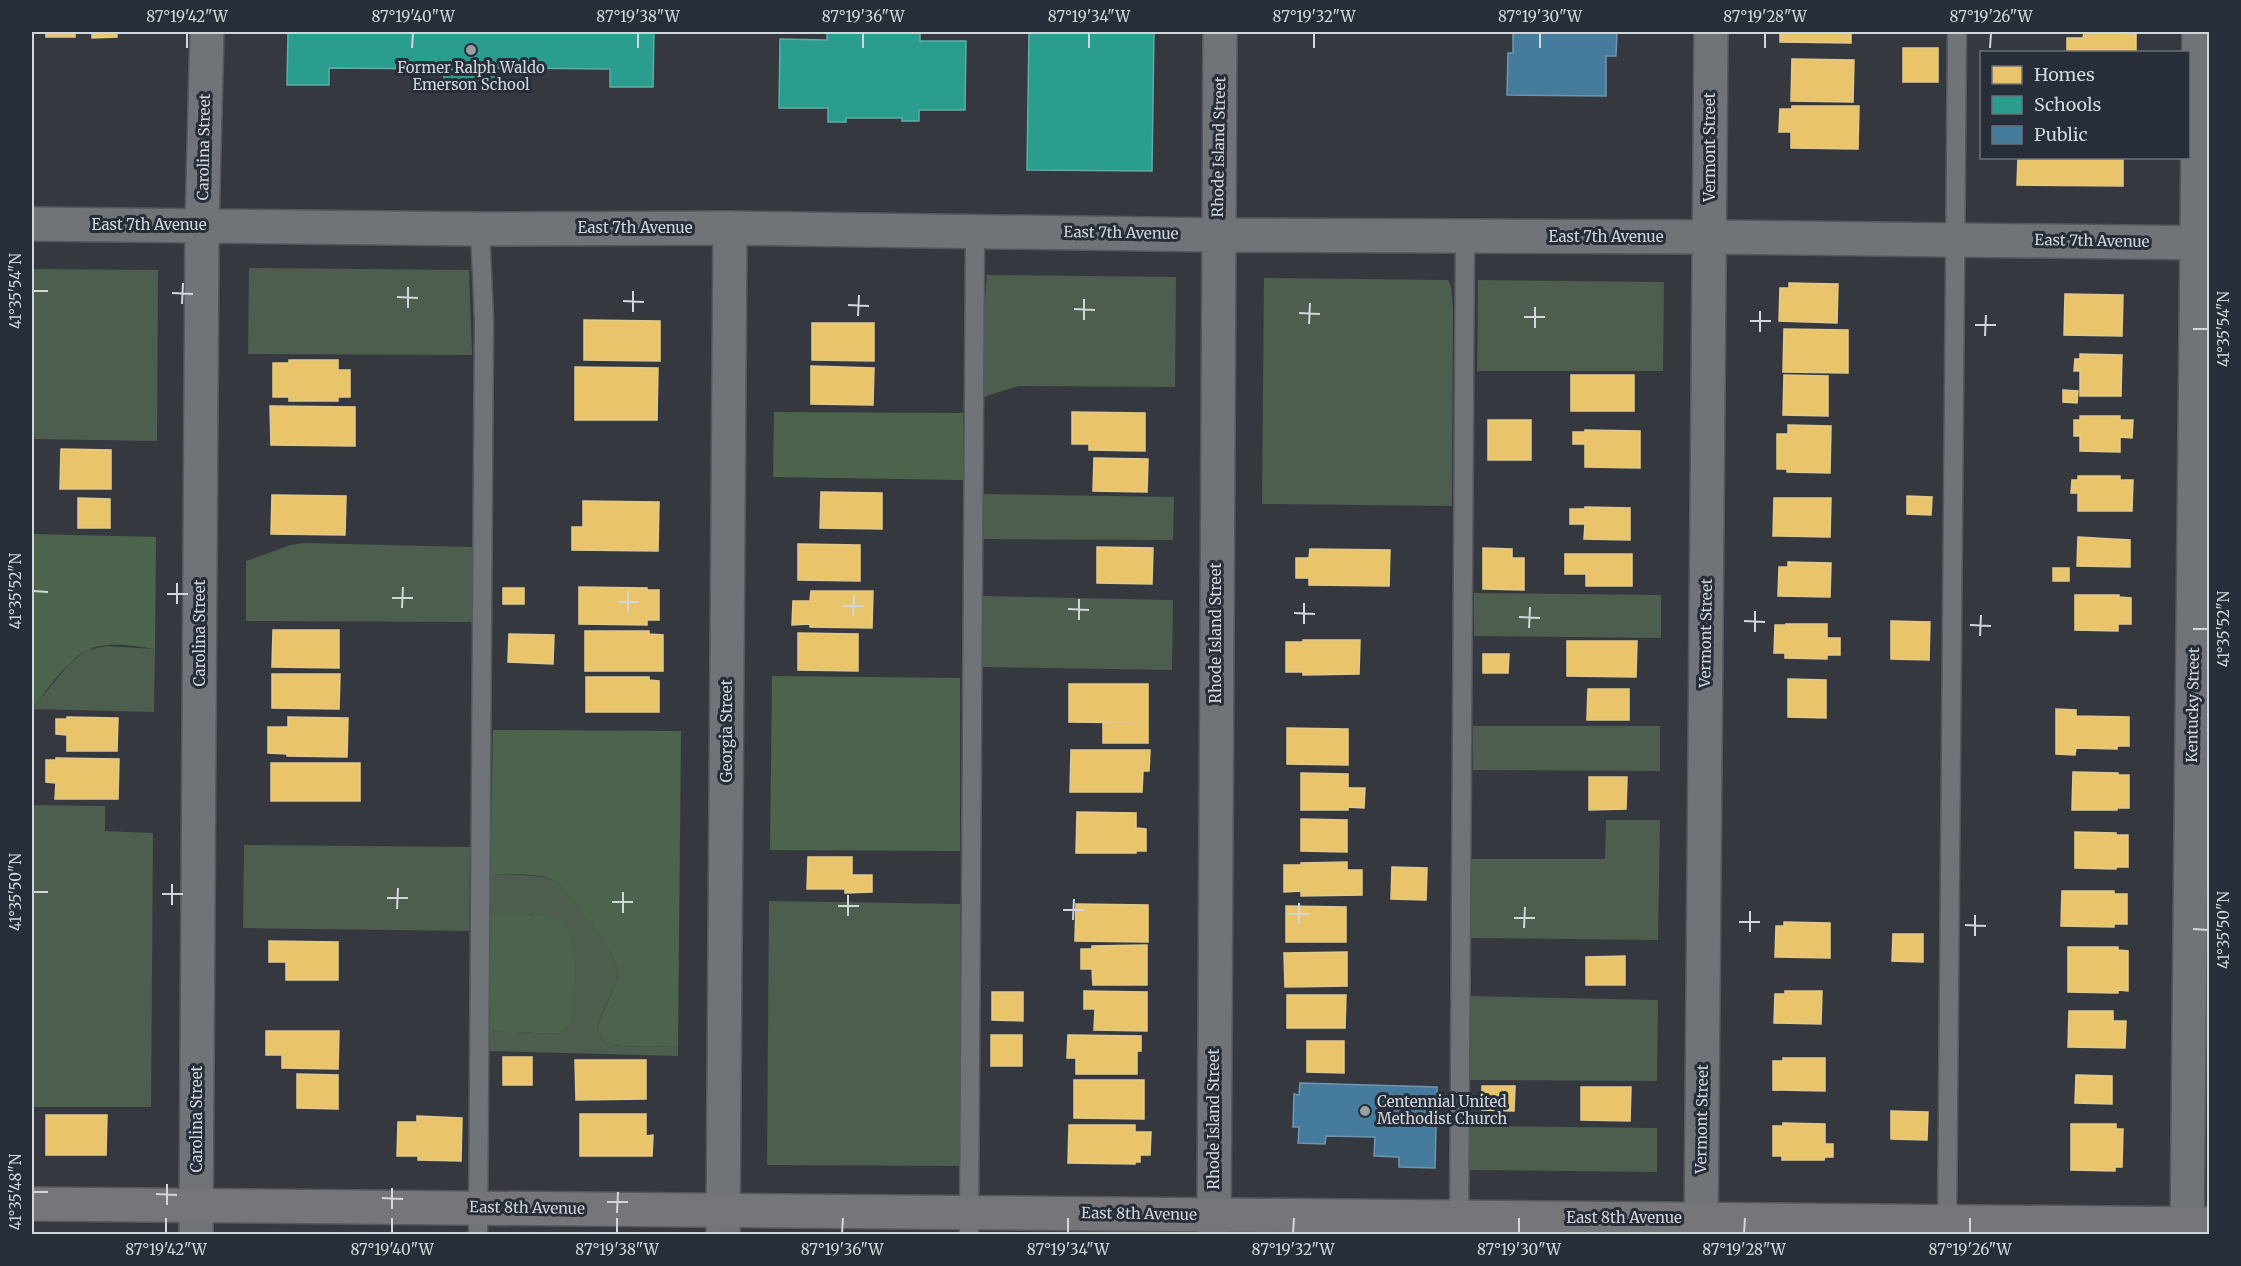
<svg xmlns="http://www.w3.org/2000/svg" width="2241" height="1266" viewBox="0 0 2241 1266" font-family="Merriweather,serif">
  <rect width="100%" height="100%" fill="#35393f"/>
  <path fill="#4d5d4e" d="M249 268 469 270 472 355 248 354Z
    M32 269 158 270 157 441 32 439Z
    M987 275 1176 277 1175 387 1018 386 984 397V311Z
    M1264 278 1448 280 1451 286 1453 308 1452 506 1262 504Z
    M1478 280 1664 282 1663 371H1477Z
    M983 494 1174 497 1173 540 983 539Z
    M305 543 472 547V622L246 621V561L291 545Z
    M1474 593 1661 595V638L1474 636Z
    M983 596 1173 600 1172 670 982 667Z
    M107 646 155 649 154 712 32 709 69 664 87 650Z
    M1473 726H1660V771L1473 770Z
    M32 805 105 806V831L153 833 151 1107H32Z
    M1606 820H1660L1658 940 1470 938 1471 859H1605Z
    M244 845 470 847 469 931 243 928Z
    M490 874C506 875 541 873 554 881 568 890 617 954 618 970 619 991 596 1013 599 1031 600 1035 604 1040 606 1043L622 1046 678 1047V1056L488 1051V1031L559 1034 571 1023 574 954 532 914H490Z
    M769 901 960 904V1166L767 1165Z
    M1470 996 1658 1000 1657 1081 1470 1080Z
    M1470 1126 1657 1128V1172L1470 1170Z"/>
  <path fill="#4b644b" d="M774 412 963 413V480L773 477Z
    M32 534 156 537 155 649C135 646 105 640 86 651 63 664 48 690 32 709Z
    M772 676 960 678V851L770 850Z
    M493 730 681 731 678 1047 622 1046 606 1043C604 1040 600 1035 599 1031 596 1014 619 991 618 970 617 954 568 891 554 881 541 872 506 875 490 874Z
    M490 914C511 914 534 912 554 919 586 931 573 996 571 1023L559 1034 488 1031Z"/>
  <path fill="#e9c46a" stroke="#e2c98c" stroke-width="1.5" d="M46 32H75V37H46Z
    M92 32H117V37L92 38Z
    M1780 32H1851V43L1780 42Z
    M2084 32H2123V34H2136V52H2067V38H2083Z
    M1903 48H1938V82H1903Z
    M1792 59 1854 60 1853 102 1791 101Z
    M1792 106H1859L1858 149 1791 148V132H1779L1780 109H1792Z
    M2018 158H2123V186L2017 185Z
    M1789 283 1838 284 1837 323 1779 321 1780 288H1789Z
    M2065 294 2123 295 2122 336 2064 335Z
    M584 320 660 321V361L584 360Z
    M812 323H874V361L812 360Z
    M1784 329 1848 330V373L1783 372Z
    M2080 354 2122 355 2121 396H2080V371H2074L2075 359H2080Z
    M289 360H338V370H350V397H338V401H289V397H273V363H289Z
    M811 366 874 368 873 405 811 404Z
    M575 367 658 368 657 420H575Z
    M1571 375H1634V411H1571Z
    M1784 375 1828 376V416L1783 415Z
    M2063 390 2078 391 2077 403 2063 402Z
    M270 406 355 407V446L271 445Z
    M1072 412 1145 413V451L1089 450V444H1072Z
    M2080 416H2120V420H2133L2132 438 2120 437V452L2080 451V436H2074V420H2080Z
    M1488 420H1531V460H1488Z
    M1788 425 1831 426 1830 473 1787 472V469H1777V434H1788Z
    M1585 430 1640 431V468L1585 467V444H1573V432H1585Z
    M61 449 111 450V489H60Z
    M1094 458 1148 459 1147 492 1093 491Z
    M2078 476H2120V480H2133L2132 511H2078V493H2071L2072 480H2078Z
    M821 492 882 493V529L820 528Z
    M272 495 346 496 345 535 271 534Z
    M1907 496 1932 497 1931 515 1907 514Z
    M78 498 110 499V528H78Z
    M1774 498H1831L1830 537 1773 536Z
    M583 501 659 502 658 551 572 550V527H583Z
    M1585 507 1630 508V540L1584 539 1585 524H1570V509H1585Z
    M2078 537 2130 540V567L2077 566Z
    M798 544 860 545V581L798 580Z
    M1097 547 1153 548 1152 584 1097 583Z
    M1483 548 1512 549V558H1524V590L1483 589Z
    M1310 549 1390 550 1389 586 1309 585V578H1296V558H1309Z
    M1565 554H1632V586H1586V574H1565Z
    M1788 562 1831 563 1830 597 1778 596 1779 567H1788Z
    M2053 568H2069V581H2053Z
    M579 587 647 588V590H659V620H647V625L579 624Z
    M503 588H524V604H503Z
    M811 591H873L872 628 810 627V624L792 625 793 601H810Z
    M2075 595H2119V597L2131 598V624H2118V631L2075 630Z
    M1891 621 1930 622 1929 660 1891 659Z
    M1786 624H1827V638H1840V655H1827V659L1785 658V653H1774L1775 625H1786Z
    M273 630H339V668L272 667Z
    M585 631H649V634L663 635V671H585Z
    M798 633 858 634V671L798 670Z
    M509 634 554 635 553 664 508 662Z
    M1303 640H1360L1359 674 1303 675V672H1286V642H1303Z
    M1567 641H1637L1636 677 1567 676Z
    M1483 654H1509L1508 673H1483Z
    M272 674H340L339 709 272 708Z
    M586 677H649V680L659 681V712H586Z
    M1788 679 1826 680V718L1788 717Z
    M1069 684H1148V723L1069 722Z
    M1588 689H1629V720H1587Z
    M2056 709 2076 710V716L2129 717V746H2117V749L2076 748 2075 755 2056 754Z
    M67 717 118 718 117 751H67V735L56 734V719H67Z
    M288 717 348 718 347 757 287 756V754L268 753V727H288Z
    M1103 722 1148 723V743H1103Z
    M1287 728 1348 729V765L1287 764Z
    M1071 750H1150L1149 771H1143L1142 792H1070Z
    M56 758 119 759 118 799H55L56 783 46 782V760H56Z
    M271 763H360V801H271Z
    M2073 772 2118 773V775H2129V808H2117V810H2072Z
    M1301 773 1348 774V788H1365L1364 808 1348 807V810H1301Z
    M1589 777H1627L1626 809 1589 810Z
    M1077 812 1136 813V828L1146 829V851H1136V853H1076Z
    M1301 819 1347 820V852L1301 851Z
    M2075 832 2116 833V835H2128V867H2116V869L2075 868Z
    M808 857H852V875H872V892L845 893V889H807Z
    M1347 862V870H1362V895L1301 896V891L1284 892V865H1301V863Z
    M1392 867 1427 868 1426 900 1391 899Z
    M2062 891H2114V894H2127V924H2114V927L2061 926Z
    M1076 904 1148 905V942L1075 941Z
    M1286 906 1346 907V942H1286Z
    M1784 922 1830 923V958L1775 957 1776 926H1784Z
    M1893 934H1923V962L1892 961Z
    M269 941 338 942V980H286V962H269Z
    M1147 945V985H1093L1092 969H1081V949H1092V946Z
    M2068 947H2118V950L2128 951V991L2118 990V993L2068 992Z
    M1347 952V986L1285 987 1284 953Z
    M1625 956V985H1586V957Z
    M1084 991 1147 992V1031L1094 1030 1095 1009H1084Z
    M1785 991H1822L1821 1024 1774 1023 1775 994H1785Z
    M992 992H1023V1021L992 1020Z
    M1287 995H1346L1345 1028H1287Z
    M2069 1011H2113V1021H2126L2125 1048 2068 1047Z
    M266 1031H339L338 1069 282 1068V1055H266Z
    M991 1035H1022V1066H991Z
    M1068 1035 1141 1036V1051H1137V1074H1076V1058H1067Z
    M1307 1041H1344V1073L1307 1072Z
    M503 1057H532V1085H503Z
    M1783 1058H1825V1091L1773 1090V1061H1783Z
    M575 1060H646V1099L576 1100Z
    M297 1074 338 1075V1109L297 1108Z
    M2076 1075 2112 1076V1104L2075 1103Z
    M1074 1080H1144V1119L1074 1118Z
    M1482 1086H1515L1514 1111 1482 1110Z
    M1581 1087H1631L1630 1121 1581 1120Z
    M1891 1111 1928 1112 1927 1140 1891 1139Z
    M580 1114H646V1136L653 1135 652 1156H580Z
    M46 1115H107L106 1155H46Z
    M417 1116 462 1118 461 1161 418 1160V1156H397L398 1122H417Z
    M1783 1123 1825 1124V1144H1833V1157H1825L1824 1160H1782V1156H1773V1126H1783Z
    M2071 1124H2116V1129H2123L2122 1167H2115V1171L2071 1170Z
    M1069 1125H1135V1132H1151L1150 1155H1140V1162H1135V1164L1068 1163Z"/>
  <path fill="#2a9d8f" stroke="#5caea6" stroke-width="1.5" d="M288 32H654L653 87H610V69L495 68V80H470L444 79V69L329 68V85H287Z
    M827 32H920V41H966L965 110H919V121H902V118H846V122H828V108H779L780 39 827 40Z
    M1029 32H1154L1152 171 1027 170Z"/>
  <path fill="#457b9d" stroke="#6f96b0" stroke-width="1.5" d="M1513 32H1617L1616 56H1606V96L1507 95 1508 53H1513Z
    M1300 1083 1437 1087 1435 1168 1399 1167V1157L1374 1156 1375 1137 1326 1136 1325 1144 1298 1143 1299 1127H1293L1294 1094 1299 1095Z"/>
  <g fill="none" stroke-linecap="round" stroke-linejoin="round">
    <defs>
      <path id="lane" d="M1947 1230 1957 32
        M478 1234 484 319 480 229
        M969 1234 975 231
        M1459 1234 1465 237"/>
      <path id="street" d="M32 224 480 229 730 228 1218 235 1710 237 2210 243
        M196 1234 202 226 207 32
        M723 1234 730 228
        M1214 1234 1220 32
        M1701 1234 1711 32
        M2187 1234 2199 32"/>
      <path id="secondary" d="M32 1204 2210 1224"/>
    </defs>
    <use href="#lane" stroke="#54575d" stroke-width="21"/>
    <use href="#street" stroke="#54575d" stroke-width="36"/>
    <use href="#secondary" stroke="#54575d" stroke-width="36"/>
    <use href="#lane" stroke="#707377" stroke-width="18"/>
    <use href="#street" stroke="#707377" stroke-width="33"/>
    <use href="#secondary" stroke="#767579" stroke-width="33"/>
  </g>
  <path fill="none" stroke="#d1d5dc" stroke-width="2" d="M187 48V33M412 48 413 33M638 48V33M863 48V33M1089 48V33M1314 48V33M1540 48V33M1765 48V33M1990 48 1991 33M33 291H48M172 293 193 294M397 297 418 298M623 301 644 302M182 304 183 283M848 305 869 306M408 308V287M1074 309 1095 310M633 312V291M1299 313 1320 314M858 316 859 295M1524 317H1545M1084 320V299M1750 321H1771M1309 324 1310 303M1975 325H1996M1535 328V307M2193 329H2208M1760 332V311M1985 336 1986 315M33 591 48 592M167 594H188M392 598H413M618 602H639M177 604V583M843 606H864M402 608 403 587M1068 609 1089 610M628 612V591M1294 613 1315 614M853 616 854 595M1519 617 1540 618M1079 620V599M1744 621 1765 622M1304 624V603M1970 625 1991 626M1529 628 1530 607M2193 629H2208M1755 632V611M1980 636 1981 615M33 892H48M162 894H183M387 898H408M612 902H633M172 905V884M838 906H859M397 909 398 888M1063 910H1084M623 913V892M1288 914H1309M848 916V895M1514 918H1535M1073 920 1074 899M1739 922H1760M1299 924V903M1965 925 1986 926M1524 928 1525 907M2193 929 2208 930M1750 932V911M1975 936V915M33 1192H48M156 1194 177 1195M382 1198 403 1199M607 1202H628M167 1205V1184M392 1209V1188M617 1213 618 1192M166 1233V1218M392 1233V1218M617 1233V1218M842 1233 843 1218M1068 1233V1218M1293 1233 1294 1218M1519 1233V1218M1744 1233 1745 1218M1970 1233V1218"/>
  <g fill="#9a9ea5" stroke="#272e39" stroke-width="2">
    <circle cx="471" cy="50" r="6"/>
    <circle cx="1365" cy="1111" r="6"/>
  </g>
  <g text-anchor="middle" stroke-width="6" stroke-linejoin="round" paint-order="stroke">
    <g font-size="15" fill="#d1d5dc" stroke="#272e39">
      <text x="471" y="73">Former Ralph Waldo<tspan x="471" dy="17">Emerson School</tspan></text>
      <text x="1377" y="1107" text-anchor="start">Centennial United<tspan x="1377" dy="17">Methodist Church</tspan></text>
    </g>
    <g font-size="15" fill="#d1d5dc" stroke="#272e39">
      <text transform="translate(204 147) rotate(-89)" y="5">Carolina Street</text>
      <text transform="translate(1219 147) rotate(-89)" y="5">Rhode Island Street</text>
      <text transform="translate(1710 147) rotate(-90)" y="5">Vermont Street</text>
      <text x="149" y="230">East 7th Avenue</text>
      <text x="635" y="233">East 7th Avenue</text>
      <text transform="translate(1121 233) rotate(1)" y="5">East 7th Avenue</text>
      <text x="1606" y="242">East 7th Avenue</text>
      <text transform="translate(2092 241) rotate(1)" y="5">East 7th Avenue</text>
      <text transform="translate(200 633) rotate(-90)" y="5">Carolina Street</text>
      <text transform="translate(1216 633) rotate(-90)" y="5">Rhode Island Street</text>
      <text transform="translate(1706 633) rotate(-89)" y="5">Vermont Street</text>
      <text transform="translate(2193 705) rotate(-89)" y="5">Kentucky Street</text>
      <text transform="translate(727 731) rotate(-90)" y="5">Georgia Street</text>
      <text transform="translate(197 1119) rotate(-90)" y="5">Carolina Street</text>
      <text transform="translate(1214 1119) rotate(-90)" y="5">Rhode Island Street</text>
      <text transform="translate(1702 1119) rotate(-89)" y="5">Vermont Street</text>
      <text transform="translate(527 1208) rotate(1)" y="5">East 8th Avenue</text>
      <text transform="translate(1139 1214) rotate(1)" y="5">East 8th Avenue</text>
      <text x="1624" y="1223">East 8th Avenue</text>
    </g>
  </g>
  <rect width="2241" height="1266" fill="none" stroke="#272e39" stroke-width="66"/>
  <rect x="1980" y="51" width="210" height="108" fill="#272e39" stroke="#6b717a" stroke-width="1.5"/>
  <rect x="1992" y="66" width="30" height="18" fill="#e9c46a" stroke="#6b717a" stroke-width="1.5"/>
  <text x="2034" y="81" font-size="18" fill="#d1d5dc">Homes</text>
  <rect x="1992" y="96" width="30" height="18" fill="#2a9d8f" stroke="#6b717a" stroke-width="1.5"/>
  <text x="2034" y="111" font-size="18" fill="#d1d5dc">Schools</text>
  <rect x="1992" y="126" width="30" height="18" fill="#457b9d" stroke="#6b717a" stroke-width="1.5"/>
  <text x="2034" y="141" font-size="18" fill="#d1d5dc">Public</text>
  <rect x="33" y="33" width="2175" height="1200" fill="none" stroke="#d1d5dc" stroke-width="2"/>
  <g font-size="15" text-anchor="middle" fill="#d1d5dc">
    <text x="187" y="22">87°19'42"W</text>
    <text x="413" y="22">87°19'40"W</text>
    <text x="638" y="22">87°19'38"W</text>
    <text x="863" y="22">87°19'36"W</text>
    <text x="1089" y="22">87°19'34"W</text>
    <text x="1314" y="22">87°19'32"W</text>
    <text x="1540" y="22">87°19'30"W</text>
    <text x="1765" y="22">87°19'28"W</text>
    <text x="1991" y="22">87°19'26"W</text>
    <text transform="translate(16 291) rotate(-90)" y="5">41°35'54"N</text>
    <text transform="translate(2224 329) rotate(-90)" y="5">41°35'54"N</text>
    <text transform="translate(16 591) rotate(-90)" y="5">41°35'52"N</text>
    <text transform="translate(2224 629) rotate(-90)" y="5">41°35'52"N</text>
    <text transform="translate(16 892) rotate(-90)" y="5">41°35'50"N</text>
    <text transform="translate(2224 930) rotate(-90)" y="5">41°35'50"N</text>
    <text transform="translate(16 1192) rotate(-90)" y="5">41°35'48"N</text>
    <text x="166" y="1255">87°19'42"W</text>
    <text x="392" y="1255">87°19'40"W</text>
    <text x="617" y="1255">87°19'38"W</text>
    <text x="842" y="1255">87°19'36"W</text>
    <text x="1068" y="1255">87°19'34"W</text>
    <text x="1293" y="1255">87°19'32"W</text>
    <text x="1519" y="1255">87°19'30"W</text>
    <text x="1744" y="1255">87°19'28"W</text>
    <text x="1970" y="1255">87°19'26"W</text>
  </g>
</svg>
